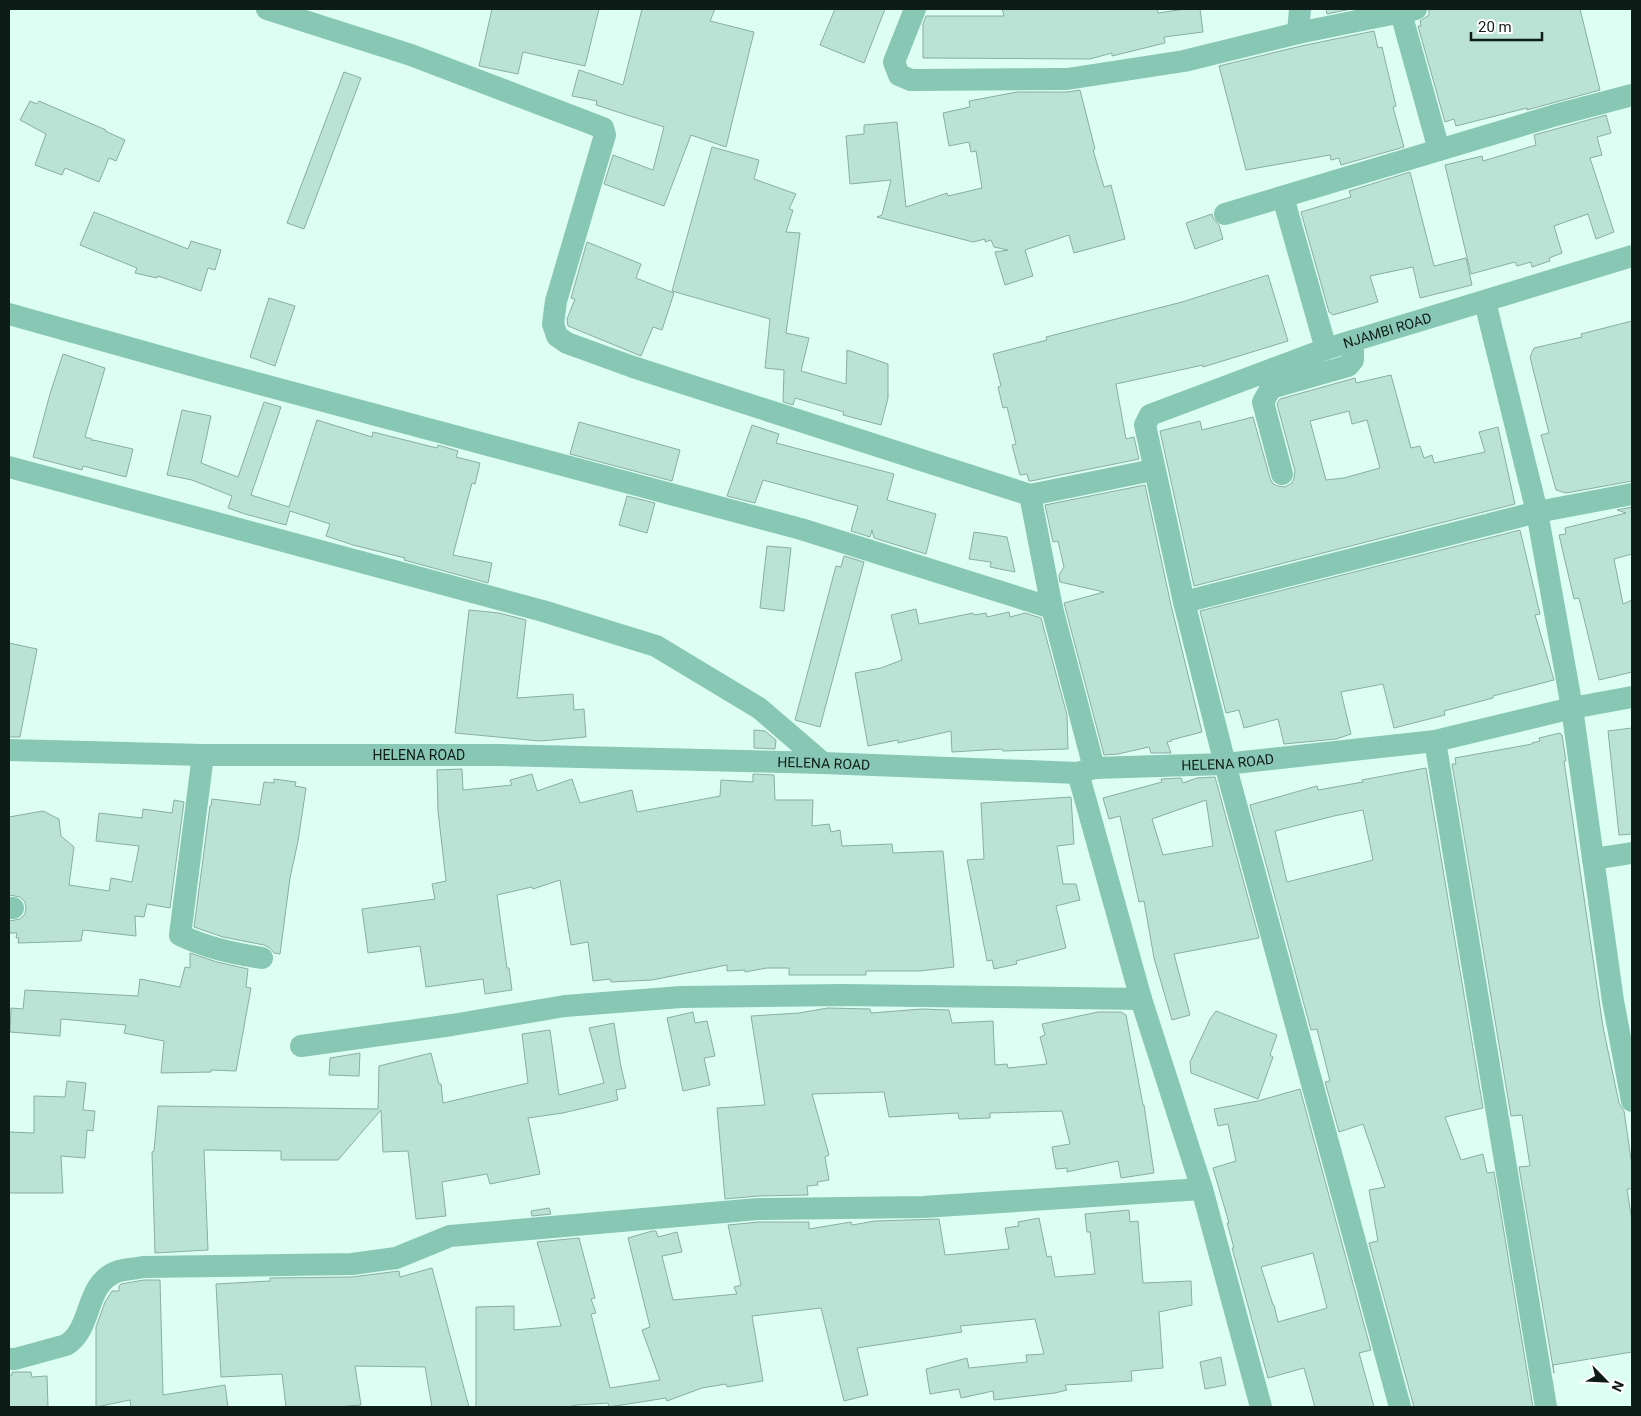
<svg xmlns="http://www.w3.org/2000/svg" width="1641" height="1416" viewBox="0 0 1641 1416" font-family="Roboto,sans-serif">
  <rect width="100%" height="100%" fill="#ddfef3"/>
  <path fill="#bae2d5" stroke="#88afa2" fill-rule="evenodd" d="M492 9H599L585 66 523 52 518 74 479 66Z
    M642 9H715L710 21 754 32 726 147 691 135 664 206 604 184 613 155 653 170 664 127 596 105 597 101 572 96 579 70 623 85Z
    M835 9H885L864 63 820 45Z
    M1002 9H1157L1158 13 1185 9H1200L1203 32 1164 37 1165 43 1112 56V53L1090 59 923 58V24L926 16H1004Z
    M1326 9H1351L1327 14Z
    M1429 9H1580L1600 90 1527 110V108L1456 126 1454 119 1445 122 1418 26H1421L1420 21 1429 15Z
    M1374 31 1378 48 1382 47 1396 106 1393 107 1404 147 1341 165 1339 158 1331 160 1330 155 1246 170 1219 66 1301 46Z
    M344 72 361 78 304 229 287 223Z
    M1080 90 1095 149 1093 150 1104 187 1111 185 1125 239 1074 253 1069 235 1025 250 1033 276 1005 285 995 252 1008 250 994 247 991 240 985 242V239L973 242 877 217 882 215 891 180 850 184 846 136 864 134V125L897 122 906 207 947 193 948 196 982 188 976 151 971 152 969 142 949 146 943 113 970 107 969 101 1017 92H1067Z
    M30 101 37 104 39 101 106 130 105 131 125 140 116 161 109 158 99 182 65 168 62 175 35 165 46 134 20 120Z
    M1606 115 1611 133 1597 137 1602 155 1590 158 1614 232 1596 239 1588 214 1554 226 1562 253 1549 258 1550 261 1532 267 1531 262 1517 266 1515 262 1471 274 1445 165 1482 156 1483 161 1536 145 1534 135Z
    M712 147 759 160 754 179 796 194 789 209 793 210 786 232 800 233 786 333 809 338 801 371 846 384 847 350 888 364V398L881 425 843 415 844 412 795 398 793 405 783 402 784 370 765 368 770 319 672 291Z
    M1410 172 1434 266 1466 258 1472 285 1420 298 1413 267 1370 276 1378 302 1333 315 1329 312 1301 212 1351 197 1349 191Z
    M94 212 188 249 191 241 221 250 215 270 208 268 201 291 158 276 157 278 135 273 137 268 80 245Z
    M1212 214 1213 218 1219 225 1223 239 1195 249 1186 223Z
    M587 242 641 264 636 278 674 293 662 330 653 327 641 356 568 326 567 319 575 299 571 298Z
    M1268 275 1288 341 1203 367V365L1116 384 1126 439 1134 437 1139 459 1031 481H1029L1027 474 1020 475 1012 445 1016 444 1007 407 1003 408 998 387 1001 386 993 354 1047 340 1046 337 1182 302Z
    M269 298 295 306 275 366 250 357Z
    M1632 321V481L1566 493 1556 490 1541 435 1549 433 1530 357 1534 348 1582 337 1581 334Z
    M63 354 105 368 85 437 92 439V441L93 440 133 449 126 477 83 466 82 470 33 457 50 394Z
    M1391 375 1411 448 1420 446 1424 458 1432 455 1434 463 1485 452 1479 432 1498 427 1515 504 1194 586 1160 431 1200 421 1202 430 1253 417 1270 478 1273 484 1278 486 1285 487 1292 483 1294 478 1295 471 1277 404 1280 399 1355 378 1356 383ZM1349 411 1352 424 1367 420 1380 468 1344 478 1326 480 1310 421Z
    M264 402 281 407 251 495 289 507 317 420 372 437 373 432 437 448 438 445 458 451 456 457 480 463 475 484 472 483 453 555 492 563 488 583 404 560 405 558 353 545 326 536 330 524 290 511 286 525 245 514 228 508 232 496 192 480 167 475 182 410 211 416 201 463 238 477Z
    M579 422 680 450 672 481 570 454Z
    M752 425 779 434 776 443 894 474 887 500 936 514 926 554 874 538 872 530 870 537 851 531 858 506 763 480 755 503 727 496Z
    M1145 485 1171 605 1202 732 1171 740 1172 741 1167 742 1171 753H1151L1149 747 1118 754 1104 755 1064 603 1104 592 1060 582 1059 575 1064 567 1058 541 1053 542 1045 505Z
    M627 496 655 503 647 533 619 525Z
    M1632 507V554L1614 559 1623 604 1632 600V672L1599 680 1579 598 1574 599 1559 535 1566 534 1565 528 1626 513 1617 510Z
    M1520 530 1540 614 1535 615 1554 680 1493 696V698L1444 711 1445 715 1394 728 1383 684 1341 692 1351 734 1336 739 1284 744 1278 719 1244 728 1239 710 1226 713 1200 611Z
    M974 532 1007 537 1015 572 990 567 991 562 969 559Z
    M767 546 791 548 784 611 760 608Z
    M844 556 864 562 820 727 795 720 836 566 841 567Z
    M916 609 919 624 973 613 974 615 986 613 987 617 1009 612 1010 617 1025 613 1041 618 1067 715 1068 749 1003 751 1002 749 952 752 951 731 898 743V740L868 746 855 673 881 668 902 660 891 615Z
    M469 610 499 613 526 620 517 698 573 694 574 710 584 709 586 737 540 741 455 733Z
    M9 643 37 649 20 737H9Z
    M1632 728V834L1619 835 1608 731Z
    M754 730 765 731 776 740 775 749 754 748Z
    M1560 733 1561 735H1562L1566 761H1564L1603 1027 1619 1103 1624 1111 1632 1166V1189H1627L1632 1221V1352L1553 1365 1554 1373 1519 1167 1530 1166 1522 1115 1511 1116 1452 764H1456L1455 758 1532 744V743L1540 741 1539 738Z
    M1426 768 1483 1108 1445 1117 1461 1160 1483 1154 1487 1173 1494 1172 1533 1407H1414L1369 1243 1378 1241 1369 1190 1385 1187 1363 1124 1339 1132 1325 1082 1330 1081 1317 1029 1311 1030 1250 805 1317 786 1318 790 1363 782 1362 780ZM1363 810 1373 860 1287 882 1275 831 1334 816Z
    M462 769 463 790 512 785 510 780 532 774 537 791 572 779 580 803 632 790 637 812 720 796 721 780 753 782V774L774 775 775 800H813L812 826 829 824 831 832 840 830 842 846 892 844 893 853 943 851 954 967 920 971H866V975H789V968H767L745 972V970L727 971V965L652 980 611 982 610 979 593 981 588 942 571 945 560 880 533 889 532 887 497 895 507 968H509L512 990 485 994 483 979 426 987 420 946 368 953 362 909 435 899 432 884 446 881 438 811 437 770Z
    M1215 777 1259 938 1174 954 1190 1015 1172 1020 1154 958 1144 901 1139 902 1120 816 1109 819 1103 798 1162 782 1161 779 1181 778 1183 783 1197 778ZM1206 800 1213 846 1163 855 1152 819Z
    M274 779 296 782 295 786 306 788 298 841 290 878 280 954 274 953 270 948 264 945 223 937 194 927 210 806H211L212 799 260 805 264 782 274 783Z
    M1071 797 1074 844 1057 846 1063 884H1076L1080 900 1056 906 1066 948 1016 961 1017 964 994 969 992 960 987 961 967 860 984 859 981 803Z
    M174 800 184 802 170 908 147 904 144 917 135 916 136 936 83 930 81 941 18 943 19 938H16L17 933H9V921L20 919 25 914 26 908 25 902 20 897 9 895V817L43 811 59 819 61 836 74 847 69 885 109 891 111 878 132 882 139 846 96 841 99 813 142 818 143 809 172 813Z
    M190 953 217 962 248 969 246 987 251 988 236 1071 211 1070V1072L161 1073 164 1041 124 1033 126 1025 61 1019 60 1036 10 1032 11 1008 23 1009 25 990 138 996 140 979 180 987 185 967 190 968Z
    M828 1008 870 1009 871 1013 922 1009 949 1010 952 1023 993 1021 995 1065 1007 1064 1008 1068 1047 1064 1040 1037 1045 1035 1042 1024 1098 1012H1121L1126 1015 1143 1105H1144L1154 1173 1121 1178 1118 1161 1067 1172V1168L1056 1169 1052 1147 1070 1144 1062 1111 990 1113V1118L959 1119 958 1113 889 1117 884 1092 812 1094 829 1155 825 1157 829 1180 817 1182 818 1185 807 1186 808 1195 758 1196 725 1199 717 1108 765 1105 751 1016 799 1013Z
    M1216 1011 1277 1035 1270 1055 1273 1057 1258 1099 1191 1073 1190 1062 1210 1019Z
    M693 1012 695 1023 707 1021 715 1056 704 1058 710 1085 683 1091 667 1018Z
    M614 1023 621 1067 626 1088 616 1090 618 1100 563 1113 528 1118 540 1174 490 1184 487 1174 442 1182 446 1216 416 1219 408 1151 383 1152 381 1110 338 1160H281V1151L204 1150 208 1250 155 1253 152 1152 154 1151 158 1106 378 1109 379 1066 431 1053 439 1084H441L443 1103 528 1083 522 1034 550 1030 559 1095 604 1083 589 1028Z
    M360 1053 359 1076 329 1075 330 1058Z
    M67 1081 86 1083 83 1110 95 1111 93 1131 87 1130 85 1158 61 1156 63 1193H9V1132L34 1133V1096L65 1097Z
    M1300 1089 1371 1350 1359 1353 1374 1407H1315L1304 1368 1268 1378 1232 1248H1234L1227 1223H1229L1213 1168 1236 1161 1228 1124 1218 1126 1214 1109 1258 1101ZM1313 1253 1327 1308 1278 1322 1274 1305H1273L1261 1267Z
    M549 1208 551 1214 532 1216 531 1211Z
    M1129 1210 1130 1222 1138 1221 1143 1283 1191 1281 1192 1305 1159 1312 1163 1368 1131 1371 1132 1381 1065 1385 1067 1390 1055 1393 994 1400 993 1391 961 1398 959 1389 930 1394 926 1369 967 1358 969 1368 1027 1362 1026 1355 1044 1354 1035 1319 960 1326 962 1332 857 1348 868 1395 844 1401 821 1308 752 1316 763 1381 727 1387 726 1384 702 1388 667 1401 666 1398 609 1407 608 1403 577 1405 568 1407H476V1307L514 1306V1330L561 1326 537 1242 579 1238 595 1298 591 1299 596 1313 591 1314 610 1388 660 1380 642 1330 650 1327 628 1238 652 1231H656L658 1237 677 1232 682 1252 662 1256 673 1300 737 1294 734 1287 741 1285 728 1225 759 1222H809V1229L851 1222 852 1225 875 1221 939 1219 945 1255 1009 1249 1005 1228 1019 1226 1018 1222 1039 1218 1047 1257 1051 1256 1055 1277 1095 1274 1090 1232H1087L1085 1214Z
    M432 1268 469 1407H432L425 1367 355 1366 361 1405 336 1407H286L282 1374 221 1377 216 1284 270 1281V1278L352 1277 399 1271 400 1277Z
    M144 1280H160L163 1395 225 1385 228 1407H131L130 1400 96 1407V1327L105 1302 112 1291H119V1286L121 1284Z
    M1221 1357 1226 1385 1205 1389 1200 1362Z
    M12 1372H31L32 1377 47 1376 48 1407H9V1375H12Z"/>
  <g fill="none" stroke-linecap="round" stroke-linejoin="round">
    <g stroke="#87c7b4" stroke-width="22">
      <path d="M267 9 411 55 603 128 605 135 556 301 553 324 557 336 567 343 633 367 1030 495 1052 608 1094 768"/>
      <path d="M915 9 894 62 899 75 911 80 1067 79 1184 61 1298 33 1416 9"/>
      <path d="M1401 13 1439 150"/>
      <path d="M1298 33 1300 9"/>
      <path d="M1283 197 1326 349"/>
      <path d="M1225 214 1556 115 1632 95"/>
      <path d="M1485 302 1537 512 1572 708 1613 1001 1632 1101"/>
      <path d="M9 314 212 371 801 529 1052 608"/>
      <path d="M9 467 543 611 656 646 759 708 823 763"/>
      <path d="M1282 474 1263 402 1271 388 1348 366 1353 360V341"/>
      <path d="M1030 495 1153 470"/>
      <path d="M1184 602 1537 512 1632 494"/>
      <path d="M1435 741 1546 1407"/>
      <path id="s1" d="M9 750 203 755H497L823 763 1078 773 1094 768 1225 764 1435 741 1572 708 1632 697"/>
      <path d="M203 755 180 935C207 948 232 953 262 958"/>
      <path d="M1078 773 1141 999 1202 1189 1261 1407"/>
      <path d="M1593 859 1632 853"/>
      <path d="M9 908H13"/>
      <path d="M301 1046 452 1025 565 1006 681 997 842 995 1141 999"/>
      <path d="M9 1359H15L66 1345C93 1329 84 1285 116 1272 124 1269 134 1269 143 1267L352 1264 396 1258 450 1236 758 1209 923 1207 1202 1189"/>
      <path id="s2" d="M1400 1407 1225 764 1184 602 1145 425 1150 415 1326 349 1632 256"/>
    </g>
  </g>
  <g text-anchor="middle" stroke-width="4" stroke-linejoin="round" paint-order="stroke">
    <g font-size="14" fill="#0d1c17" stroke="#fff">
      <text dy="5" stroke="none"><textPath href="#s2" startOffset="1278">NJAMBI ROAD</textPath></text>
      <text dy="5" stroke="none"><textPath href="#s1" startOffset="410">HELENA ROAD</textPath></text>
      <text dy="5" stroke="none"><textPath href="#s1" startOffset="1220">HELENA ROAD</textPath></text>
      <text dy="5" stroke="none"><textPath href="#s1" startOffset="815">HELENA ROAD</textPath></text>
    </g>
  </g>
  <rect width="1641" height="1416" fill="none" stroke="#0d1c17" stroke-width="20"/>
  <g transform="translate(1606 1381) rotate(114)" stroke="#ffffff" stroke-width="4" paint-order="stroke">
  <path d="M0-4L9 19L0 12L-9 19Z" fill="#0d1c17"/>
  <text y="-8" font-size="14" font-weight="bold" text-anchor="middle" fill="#0d1c17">N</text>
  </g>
  <path d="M1471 32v8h71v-8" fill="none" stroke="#0d1c17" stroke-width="2.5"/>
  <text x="1478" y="32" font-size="15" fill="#0d1c17" stroke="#ffffff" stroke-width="4" paint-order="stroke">20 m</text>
</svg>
